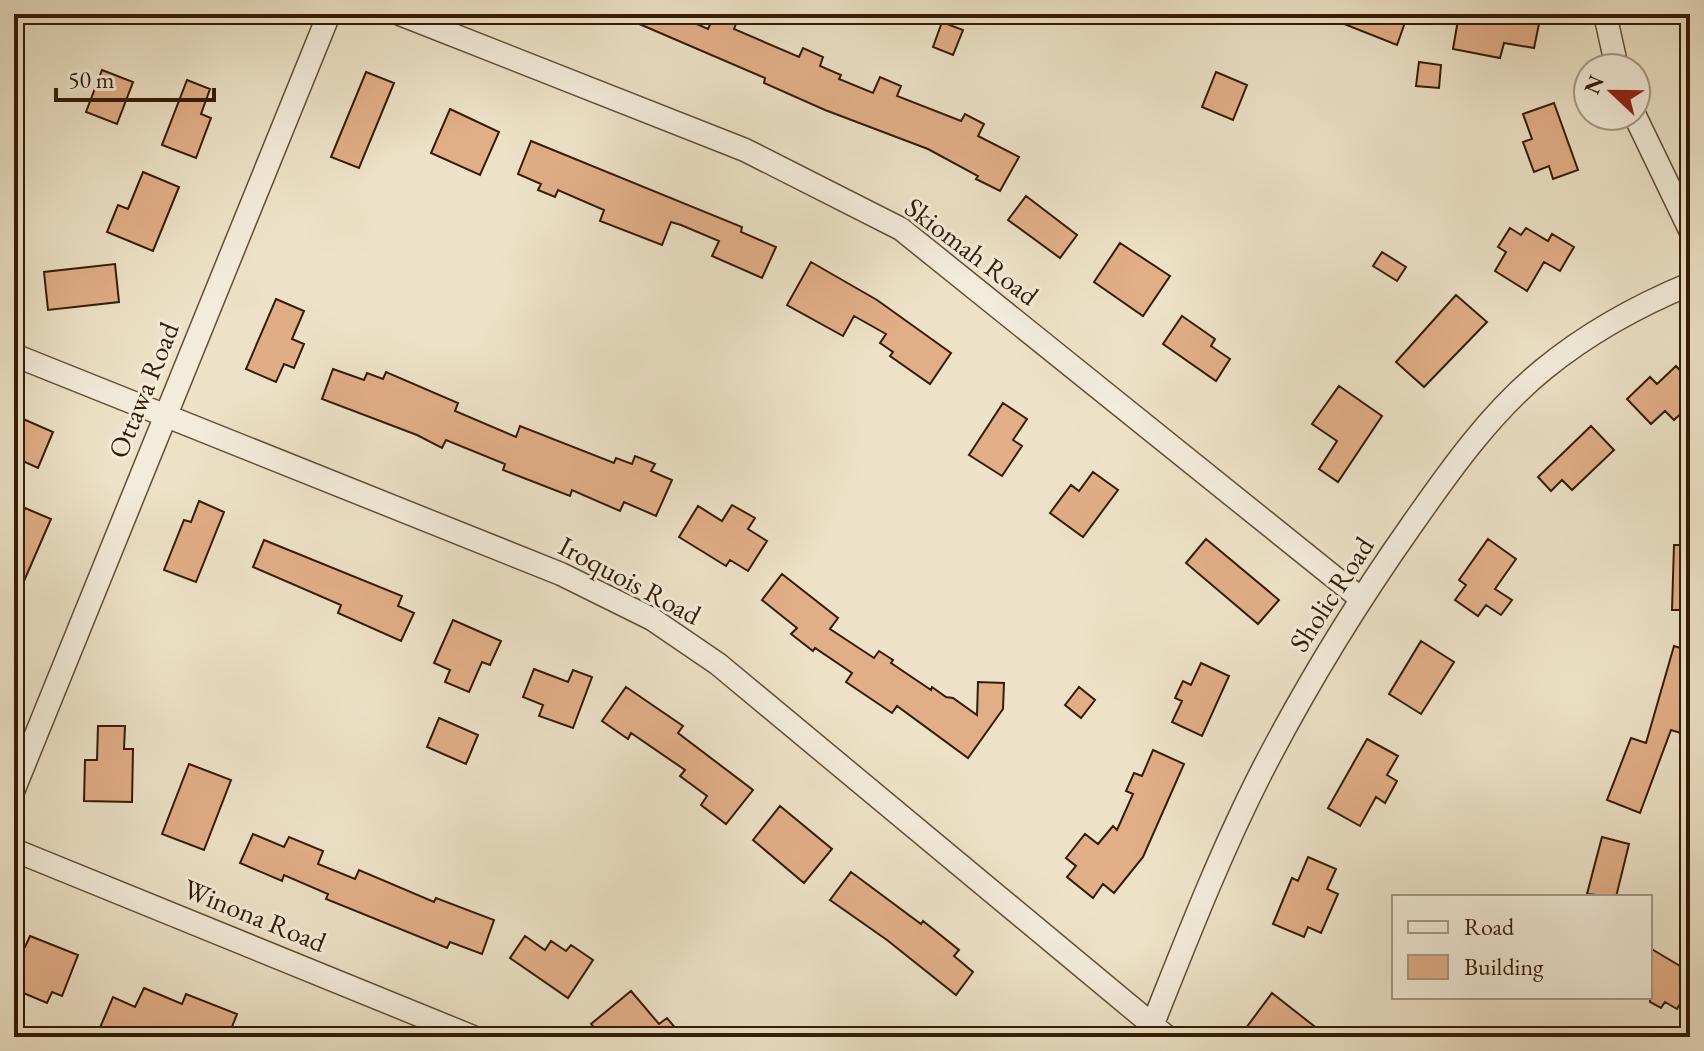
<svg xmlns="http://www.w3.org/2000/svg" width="1704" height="1051" viewBox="0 0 1704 1051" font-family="'EB Garamond',serif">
  <rect width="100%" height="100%" fill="#ede2c8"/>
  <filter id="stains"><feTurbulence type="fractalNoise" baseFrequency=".0025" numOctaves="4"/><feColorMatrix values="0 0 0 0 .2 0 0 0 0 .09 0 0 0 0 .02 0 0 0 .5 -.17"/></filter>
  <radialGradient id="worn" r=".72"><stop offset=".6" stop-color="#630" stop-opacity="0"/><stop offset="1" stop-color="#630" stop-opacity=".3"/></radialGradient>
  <path fill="#e2ae88" stroke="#341c06" stroke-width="2" d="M616 14H674L708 29 715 14H725L738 19 734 29 799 57 803 48 823 57 820 66 841 75 839 79 873 93 880 77 901 86 897 96 961 121 965 114 984 124 978 136 1019 157 1000 191 976 179 978 176 928 149 825 110 764 83 765 78Z
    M1319 14H1408L1397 45Z
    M1459 14 1501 22 1503 14 1540 19 1534 48 1504 43 1500 58 1453 49Z
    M942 22 963 30 953 55 933 47Z
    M1419 62 1441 65 1439 88 1416 86Z
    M102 70 133 82 117 124 86 112Z
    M366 72 394 83 359 168 331 157Z
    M1216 72 1247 85 1233 120 1202 107Z
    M187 80 210 89 201 114 211 118 196 158 162 145Z
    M1554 103 1578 170 1553 179 1549 166 1534 172 1523 142 1532 139 1523 114Z
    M450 109 499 132 480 175 431 153Z
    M531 141 742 227 741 232 776 247 762 278 712 256 719 241 681 225 671 222 662 245 600 221 604 210 558 190 555 197 538 190 541 184 518 174Z
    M143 172 179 187 153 251 107 232 118 205 128 209Z
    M1026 196 1077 235 1060 258 1008 220Z
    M1510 228 1521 235 1526 228 1548 241 1552 234 1574 247 1560 271 1544 262 1527 291 1495 271 1506 252 1498 247Z
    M1120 243 1170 276 1143 316 1094 282Z
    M1382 252 1406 267 1397 281 1373 266Z
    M811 262 877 300 951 353 930 384 890 356 893 352 880 343 886 334 854 316 843 336 787 305Z
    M115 264 119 302 48 310 44 272Z
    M1456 295 1487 322 1424 387 1396 362Z
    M276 299 304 311 292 339 304 344 294 368 284 364 276 382 246 369Z
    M1182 316 1215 339 1211 346 1230 359 1216 381 1163 344Z
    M1676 366 1690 381V405L1674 420 1665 411 1651 424 1627 399 1650 377 1657 384Z
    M333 369 364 380 367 373 383 379 386 372 458 403 455 411 516 437 520 426 614 463 616 458 632 464 635 456 655 464 651 471 672 480 656 516 624 502 620 511 572 490 570 496 503 470 505 464 446 440 442 448 417 435 322 399Z
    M1339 386 1382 416 1338 482 1319 469 1337 441 1312 424Z
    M1003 403 1027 419 1013 440 1022 446 1002 476 969 455Z
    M14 415 53 432 38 468 14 457Z
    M1591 426 1614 450 1572 490 1562 480 1551 491 1538 477Z
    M1093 472 1118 490 1083 537 1050 513 1071 485 1079 491Z
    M199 501 224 512 196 582 164 570 184 520 191 522Z
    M732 505 755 518 748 529 767 541 748 571 730 560 726 566 679 537 698 506 722 521Z
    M25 508 51 519 14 604V519L20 522Z
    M1206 539 1279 600 1258 624 1186 563Z
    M1488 539 1516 559 1495 589 1512 600 1501 615 1486 605 1478 616 1455 600 1466 585 1459 580Z
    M264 540 402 596 398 606 414 613 401 641 338 613 341 605 253 567Z
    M1674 545H1690V610H1672Z
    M782 574 838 618 830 629 874 658 879 651 893 660 891 663 931 690 932 687 946 697 953 698 977 715 978 682 1004 683 1003 709 968 758 897 706 892 713 846 682 852 673 815 648 813 651 791 634 797 628 762 600Z
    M453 620 501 641 490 665 482 662 469 692 445 682 450 670 434 663Z
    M1421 641 1454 662 1421 714 1389 694Z
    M1674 646 1690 651V736L1671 730 1640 813 1607 800 1631 738 1646 743Z
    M1201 663 1229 676 1202 736 1172 722 1182 701 1175 698 1183 681 1191 685Z
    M534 669 568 682 573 670 592 677 573 728 539 716 543 705 523 697Z
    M626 687 683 726 678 733 753 790 726 824 701 805 707 796 680 776 685 770 631 733 628 739 602 721Z
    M1079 687 1095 700 1081 718 1065 705Z
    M439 718 478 735 466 764 427 747Z
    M98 726H125L124 749H133L132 802 84 801 85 760H97Z
    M1367 739 1398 756 1387 775 1397 781 1385 803 1376 797 1360 826 1328 808Z
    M1153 750 1184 764 1143 857 1114 893 1103 884 1093 898 1067 877 1076 866 1066 858 1085 834 1098 844 1113 826 1117 830 1133 794 1126 791 1134 773 1142 776Z
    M189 764 231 780 204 850 162 834Z
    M780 806 832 849 804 883 753 840Z
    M253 834 284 847 289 837 323 851 318 864 355 879 359 870 434 902 436 898 494 920 482 954 450 942 447 948 326 899 328 894 284 875 282 881 240 863Z
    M1602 837 1629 844 1616 897 1587 894Z
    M1308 857 1336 869 1327 889 1338 894 1321 933 1308 927 1304 937 1273 924 1292 878 1298 881Z
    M851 872 921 924 923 921 959 950 954 956 973 972 956 995 887 940 830 900Z
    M30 936 78 955 62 996 52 992 47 1003 14 989V942L25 947Z
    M525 936 545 950 551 941 566 951 571 945 593 960 568 998 510 958Z
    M1650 948 1690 972V987L1677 1009 1665 1002 1661 1008 1650 1002Z
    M144 988 182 1004 186 994 237 1014 228 1037H96L113 997 135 1007Z
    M631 991 659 1024 667 1018 683 1037H602L591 1024Z
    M1272 993 1328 1037H1257L1246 1028Z"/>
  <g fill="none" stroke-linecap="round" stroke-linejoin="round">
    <defs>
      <path id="minor" d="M400 14 745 150 901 229 1360 598
        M1605 14 1617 68
        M1635 116 1690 230
        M14 355 561 574 652 619 718 664 1167 1037
        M14 789 329 14
        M14 850 473 1037
        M1148 1036C1184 946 1219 855 1263 769 1307 684 1356 604 1411 526 1450 470 1491 412 1544 369 1588 333 1637 306 1690 284"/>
    </defs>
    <use href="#minor" stroke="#624e36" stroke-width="25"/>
    <use href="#minor" stroke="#f3ecdb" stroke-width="22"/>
  </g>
  <g text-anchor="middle" stroke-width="6" stroke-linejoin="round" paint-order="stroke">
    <g font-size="28" fill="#341c06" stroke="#f3ecdb">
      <text transform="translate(972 251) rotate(37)" y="10">Skiomah Road</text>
      <text transform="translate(143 390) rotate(-68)" y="10">Ottawa Road</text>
      <text transform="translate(630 580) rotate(28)" y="10">Iroquois Road</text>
      <text transform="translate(1331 594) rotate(-57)" y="10">Sholic Road</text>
      <text transform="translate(255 915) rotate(22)" y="10">Winona Road</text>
    </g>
  </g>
  <rect width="1704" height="1051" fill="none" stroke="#ede2c8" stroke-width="48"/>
  <rect x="16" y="16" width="1672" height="1019" fill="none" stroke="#341c06" stroke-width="4"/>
  <rect x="24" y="24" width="1656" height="1003" fill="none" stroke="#341c06" stroke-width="2"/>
  <rect x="1392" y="895" width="260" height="104" fill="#f3ecdb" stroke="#a79986" stroke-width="2"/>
  <rect x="1408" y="921" width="40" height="12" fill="#f3ecdb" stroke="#a79986" stroke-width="2"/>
  <text x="1464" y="935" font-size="24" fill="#341c06">Road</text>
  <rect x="1408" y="955" width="40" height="24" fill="#e2ae88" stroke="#a79986" stroke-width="2"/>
  <text x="1464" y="975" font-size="24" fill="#341c06">Building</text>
  <g transform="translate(1612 92) rotate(292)"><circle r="38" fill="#f3ecdb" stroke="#a79986" stroke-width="2"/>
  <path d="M0-6L14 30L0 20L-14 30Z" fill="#8f2418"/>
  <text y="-12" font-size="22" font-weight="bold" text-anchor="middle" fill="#341c06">N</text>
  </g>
  <path d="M56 88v12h158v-12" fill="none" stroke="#341c06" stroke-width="4"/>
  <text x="68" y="88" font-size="24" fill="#341c06" stroke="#f3ecdb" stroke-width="6" paint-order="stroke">50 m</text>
  <rect width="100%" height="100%" filter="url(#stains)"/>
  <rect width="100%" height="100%" fill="url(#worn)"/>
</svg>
